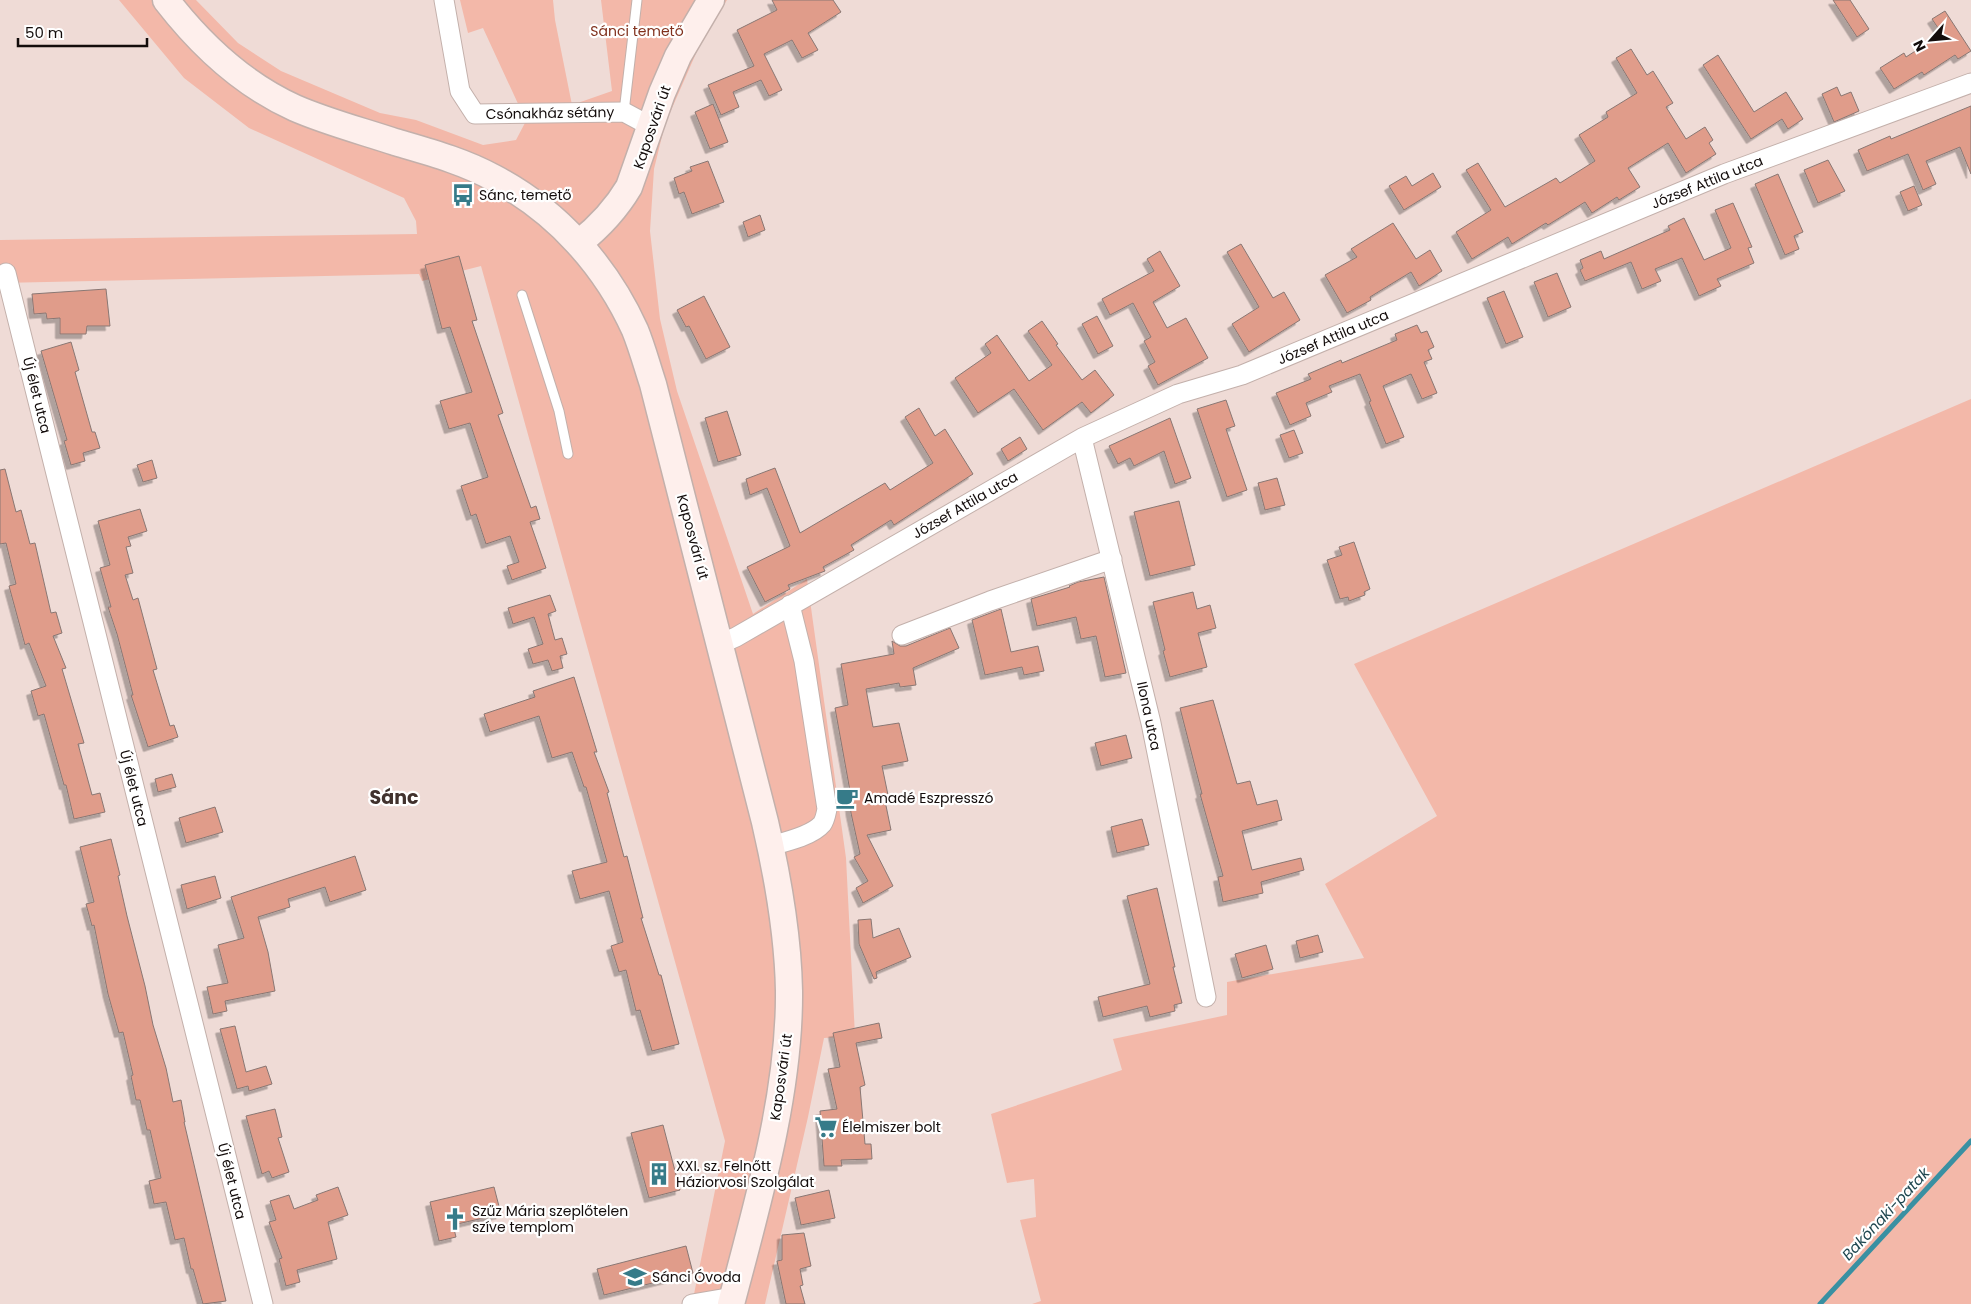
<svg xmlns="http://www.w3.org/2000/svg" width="1971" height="1304" viewBox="0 0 1971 1304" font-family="Poppins,sans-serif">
  <defs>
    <filter id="shadow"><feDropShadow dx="-4.5" dy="4.5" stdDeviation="0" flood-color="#0004"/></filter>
  </defs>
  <rect width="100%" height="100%" fill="#efdbd6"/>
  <path fill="#f3b8a9" d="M119 0H196L238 43 281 71 380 113 416 120 483 145 516 140 526 121 483 28 468 33 460 0H553L555 20 572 105 612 91 601 0H727L701 42 665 124 654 169 650 231 660 319 677 391 753 614 807 579 846 858 855 1036 824 1038 808 1117 765 1304H692L725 1141 481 266 422 281 419 274 0 283V240L417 234 416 221 404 198 249 128 184 78Z
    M1971 399V1304H1032L1041 1301 1020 1220 1036 1217 1034 1179 1007 1183 991 1114 1122 1070 1113 1039 1227 1015V982L1364 958 1325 884 1437 816 1354 664Z"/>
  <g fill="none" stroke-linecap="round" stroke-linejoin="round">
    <path stroke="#3990a2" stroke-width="5" d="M1820 1304 1971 1141"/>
  </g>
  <path fill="#e09c8a" stroke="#897773" filter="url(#shadow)" d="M772 0H833L841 12 808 33 818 50 802 58 792 40 764 54 782 90 769 96 761 80 733 92 739 107 721 115 708 85 754 66 737 30 777 10Z
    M1833 0H1850L1869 29 1857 37Z
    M1945 11 1971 51 1958 59 1955 55 1924 75 1922 72 1894 89 1880 68 1904 53 1906 57 1942 34 1932 19Z
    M1631 49 1647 75 1653 71 1673 103 1666 107 1686 139 1705 127 1713 140 1709 143 1716 154 1686 173 1668 143 1628 168 1640 187 1619 200 1617 197 1592 213 1585 202 1548 225 1546 223 1512 244 1508 237 1472 259 1456 232 1491 210 1466 170 1478 163 1505 207 1556 178 1560 183 1595 161 1579 135 1608 117 1606 112 1637 93 1616 58Z
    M1718 55 1754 112 1786 92 1803 119 1788 129 1782 119 1751 139 1703 65Z
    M1837 87 1841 96 1851 92 1859 111 1834 122 1822 94Z
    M713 104 728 142 710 149 695 112Z
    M1971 106V174L1960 147 1926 161 1936 184 1923 190 1908 154 1867 171 1858 150 1890 136 1891 139Z
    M1828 160 1845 191 1818 203 1804 170Z
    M708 161 724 202 692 214 684 192 679 194 674 178 692 171 690 167Z
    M1433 173 1441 187 1404 210 1389 186 1406 176 1412 186Z
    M1778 174 1803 232 1794 236 1799 249 1785 255 1755 184Z
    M1914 186 1922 205 1908 211 1900 192Z
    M1733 203 1752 247 1748 248 1754 263 1717 279 1721 286 1699 296 1682 258 1655 269 1661 281 1642 289 1631 262 1585 281 1580 270 1583 268 1580 260 1601 251 1604 259 1670 230 1668 226 1684 218 1704 260 1731 248 1715 210Z
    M760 215 765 230 748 237 743 222Z
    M1393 223 1416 259 1430 250 1442 271 1419 286 1411 272 1370 297 1371 300 1347 313 1325 275 1357 257 1351 249Z
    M1241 244 1273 298 1284 292 1300 320 1249 352 1232 324 1259 307 1227 252Z
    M1160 251 1180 286 1153 302 1167 328 1186 318 1208 358 1158 385 1148 366 1155 362 1144 341 1151 337 1133 303 1110 315 1102 299 1154 271 1147 259Z
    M459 256 477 320 472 321 503 413 498 415 531 508 536 506 540 519 530 522 546 568 512 580 507 566 519 562 510 536 486 544 476 514 471 516 461 486 488 477 470 423 449 429 440 401 472 392 450 327 442 329 425 265Z
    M1557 273 1571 307 1548 317 1534 282Z
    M106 289 110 326H87L86 334H60V318L47 319 46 313 34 314 32 294Z
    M1504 291 1523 337 1506 344 1487 298Z
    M704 296 730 347 706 359 689 326 686 327 677 310Z
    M1097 316 1113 346 1098 354 1082 324Z
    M1042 321 1058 344 1056 345 1082 380 1095 370 1114 395 1091 413 1082 402 1043 430 1014 389 978 413 955 378 991 353 985 344 997 335 1029 381 1052 365 1028 331Z
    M1417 325 1421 333 1427 331 1434 347 1428 350 1432 359 1424 362 1437 393 1422 399 1411 374 1383 386 1404 437 1386 444 1369 402 1371 401 1360 374 1329 386 1332 392 1306 403 1311 416 1290 425 1276 393 1311 379 1308 374 1341 360 1342 363 1397 340 1395 334Z
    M71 342 79 370 75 372 92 432H95L100 448 83 453 85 461 71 465 64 441 67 440 41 351Z
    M1226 400 1235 426 1226 429 1247 490 1227 497 1197 409Z
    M919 408 935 436 945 429 973 474 894 525 891 520 851 545 854 550 823 567 825 571 788 585 790 589 765 602 747 567 790 546 767 488 750 495 746 479 775 468 800 533 885 483 890 490 933 463 905 417Z
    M727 411 741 455 718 462 705 418Z
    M1170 418 1191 478 1175 484 1164 451 1134 466 1130 458 1118 464 1109 446Z
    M1294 430 1303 453 1289 458 1280 435Z
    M1020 437 1027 449 1008 461 1001 449Z
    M152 460 157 478 143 482 137 465Z
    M5 469 16 512 21 510 30 544 35 543 51 613 56 612 62 633 53 636 66 668 62 669 84 743 78 744 92 795 100 793 105 812 74 819 66 785H64L44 714 38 716 31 691 46 686 29 643 25 645 9 586 16 584 6 543 0 544V470Z
    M1277 478 1285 505 1265 510 1258 483Z
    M1179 501 1195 565 1150 576 1134 512Z
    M140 509 147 531 128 537 131 546 126 547 133 573 125 575 133 600 138 598 157 669 153 670 170 726 174 725 178 737 148 747 131 695H133L117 634 108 607H111L100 568 110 565 98 521Z
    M1354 542 1370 589 1364 592 1365 595 1349 601 1348 597 1340 599 1327 560 1342 555 1339 547Z
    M1104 577 1126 673 1105 677 1096 636 1081 639 1076 617 1037 626 1031 599 1070 587 1069 586 1078 582Z
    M1193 592 1197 609 1210 605 1216 628 1198 633 1207 667 1170 677 1163 651 1165 650 1153 602Z
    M550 595 556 611 548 614 555 640 562 638 567 654 560 656 563 668 552 671 548 660 533 664 528 649 543 644 534 617 513 624 508 608Z
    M1001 609 1011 652 1038 646 1044 671 1024 675 1022 667 985 675 972 620Z
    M950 628 959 648 913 668 916 685 900 687 899 683 866 689 873 727 899 723 908 761 882 766 888 795 884 796 891 830 867 835 893 886 863 903 856 888 868 881 854 857 860 854 851 813 848 791H850L835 708 848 705 841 664 894 654 892 641 900 646H906Z
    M574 677 597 752H594L609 792 607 793 624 857 627 856 643 918H641L659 975H661L679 1044 652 1051 640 1010 636 1011 626 970 619 972 611 946 623 942 609 891 580 899 572 871 607 862 586 787H584L572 752 552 758 539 716 490 732 484 714 535 697 533 691Z
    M1213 700 1237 784 1250 781 1257 805 1277 800 1282 820 1242 831 1252 870 1301 858 1304 870 1261 882 1263 893 1223 902 1218 877 1223 876 1200 794H1202L1180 708Z
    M1126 735 1132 758 1101 766 1095 743Z
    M172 774 176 787 158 792 155 779Z
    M215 807 223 832 186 843 179 818Z
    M1142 819 1149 845 1117 853 1111 827Z
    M111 839 120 875 118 876 127 916 145 986 153 1025 166 1068 173 1102 181 1100 185 1122H184L226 1301 203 1304 193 1269H191L184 1238 175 1240 166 1202 154 1204 149 1181 161 1178 150 1130H147L140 1100H136L131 1076 133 1075 123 1032 119 1033 108 994 94 925 92 926 86 904 94 902 80 847Z
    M355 856 366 890 330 902 325 887 288 899 290 907 258 917 268 952 275 991 225 1001 227 1011 213 1014 207 987 228 983 218 945 244 938 231 897Z
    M215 876 221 898 187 909 181 885Z
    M1157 888 1175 967H1173L1182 1003 1174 1005 1175 1011 1150 1017 1147 1006 1103 1017 1098 997 1150 984 1127 896Z
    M871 919 873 938 899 928 911 957 876 972 877 978 874 979 859 944 858 920Z
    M1318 935 1323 952 1300 958 1296 941Z
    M1266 945 1273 969 1242 978 1235 954Z
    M879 1023 882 1038 856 1043 865 1085 860 1087 865 1144H871L872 1159 841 1160 842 1166H824L820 1111 837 1109 828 1069 840 1067 833 1033Z
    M235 1026 246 1072 266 1066 272 1084 249 1091 248 1086 237 1089 220 1029Z
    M275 1109 282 1137 278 1138 289 1172 272 1178 269 1171 262 1174 246 1116Z
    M663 1125 680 1190 649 1198 631 1133Z
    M338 1187 348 1215 328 1222 337 1259 297 1270 300 1282 286 1286 279 1259 282 1258 269 1222 276 1220 270 1201 289 1195 294 1209 318 1200 316 1195Z
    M494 1187 501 1214 453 1225 456 1237 439 1241 430 1202Z
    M829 1190 835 1218 801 1225 795 1198Z
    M804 1233 811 1266 800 1269 803 1285 800 1286 805 1304H786L777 1261 782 1260V1235Z
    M686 1246 693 1273 604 1295 597 1269Z"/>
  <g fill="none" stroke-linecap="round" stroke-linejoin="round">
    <defs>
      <path id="lane" d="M624 112 637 0
        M522 295 559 411 568 454"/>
      <path id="street" d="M444 0 460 91 475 114 624 112 650 126
        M6 273 263 1304
        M1082 438 1151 723 1206 997
        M902 635 990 601 1112 559
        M720 644 736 637 1082 438 1178 394 1242 375 1724 174 1971 83
        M770 846C785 842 812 836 822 824 825 820 826 814 827 809L804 661 790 605
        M692 1304 733 1297"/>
      <path id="secondary" d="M166 0C200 44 244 85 295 108 327 122 362 131 395 142 429 152 463 161 494 178 557 211 606 266 635 330 642 347 647 366 653 384L765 822C778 878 788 934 789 991 790 1094 757 1205 731 1304
        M579 243C599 227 616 209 629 187L662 93 678 56 711 0"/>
    </defs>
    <use href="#lane" stroke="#c3b0ab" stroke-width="11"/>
    <use href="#street" stroke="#c3b0ab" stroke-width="21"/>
    <use href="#secondary" stroke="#c3b0ab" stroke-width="29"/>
    <use href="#lane" stroke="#fff" stroke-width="9"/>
    <use href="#street" stroke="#fff" stroke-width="19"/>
    <use href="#secondary" stroke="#feefec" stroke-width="26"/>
  </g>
  <defs>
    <symbol id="bus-bare" viewBox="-9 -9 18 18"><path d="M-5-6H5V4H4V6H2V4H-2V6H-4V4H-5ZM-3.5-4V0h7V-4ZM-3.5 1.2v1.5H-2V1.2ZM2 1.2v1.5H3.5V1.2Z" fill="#367b89" stroke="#fff" stroke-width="2.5" paint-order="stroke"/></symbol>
    <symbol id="cafe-bare" viewBox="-9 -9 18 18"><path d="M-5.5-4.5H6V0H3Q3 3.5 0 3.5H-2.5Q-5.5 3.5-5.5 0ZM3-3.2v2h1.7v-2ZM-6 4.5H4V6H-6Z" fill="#367b89" stroke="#fff" stroke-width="2.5" paint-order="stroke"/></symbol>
    <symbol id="supermarket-bare" viewBox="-9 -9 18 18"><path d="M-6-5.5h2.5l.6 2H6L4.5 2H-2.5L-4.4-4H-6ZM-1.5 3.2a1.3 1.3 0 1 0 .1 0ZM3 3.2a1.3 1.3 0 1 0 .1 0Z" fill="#367b89" stroke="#fff" stroke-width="2.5" paint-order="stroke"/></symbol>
    <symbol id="building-bare" viewBox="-9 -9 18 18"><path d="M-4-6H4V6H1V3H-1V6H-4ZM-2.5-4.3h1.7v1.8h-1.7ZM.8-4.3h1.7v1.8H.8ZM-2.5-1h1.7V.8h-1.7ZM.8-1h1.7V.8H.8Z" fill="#367b89" stroke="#fff" stroke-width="2.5" paint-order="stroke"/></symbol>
    <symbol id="church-bare" viewBox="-9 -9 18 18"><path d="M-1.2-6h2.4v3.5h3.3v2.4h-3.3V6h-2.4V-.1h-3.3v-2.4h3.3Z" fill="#367b89" stroke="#fff" stroke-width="2.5" paint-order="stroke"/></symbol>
    <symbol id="school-bare" viewBox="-9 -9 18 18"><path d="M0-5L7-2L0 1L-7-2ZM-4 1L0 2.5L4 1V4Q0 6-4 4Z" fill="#367b89" stroke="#fff" stroke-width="2.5" paint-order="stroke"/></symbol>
  </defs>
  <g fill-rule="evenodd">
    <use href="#bus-bare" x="447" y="179" width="32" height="32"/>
    <use href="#cafe-bare" x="831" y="782" width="32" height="32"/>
    <use href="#supermarket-bare" x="810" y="1111" width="32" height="32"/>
    <use href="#building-bare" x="643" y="1158" width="32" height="32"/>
    <use href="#church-bare" x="439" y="1203" width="32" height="32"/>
    <use href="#school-bare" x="619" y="1261" width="32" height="32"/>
  </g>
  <g text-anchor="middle" stroke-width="4.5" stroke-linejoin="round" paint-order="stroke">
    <g font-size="14" fill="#81311d" stroke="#fff">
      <text x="637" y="36">Sánci temető</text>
    </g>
    <g font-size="14" fill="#130c0b" stroke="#fff">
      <text transform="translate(550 113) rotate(-1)" y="5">Csónakház sétány</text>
      <text transform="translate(652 127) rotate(-71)" y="5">Kaposvári út</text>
      <text transform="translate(1707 182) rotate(-22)" y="5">József Attila utca</text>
      <text transform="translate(1333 337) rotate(-23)" y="5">József Attila utca</text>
      <text transform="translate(37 395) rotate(76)" y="5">Új élet utca</text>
      <text transform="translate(965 505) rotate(-30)" y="5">József Attila utca</text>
      <text transform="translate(693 537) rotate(75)" y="5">Kaposvári út</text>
      <text transform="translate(1149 716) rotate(78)" y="5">Ilona utca</text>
      <text transform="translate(134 788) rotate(76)" y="5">Új élet utca</text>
      <text transform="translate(781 1077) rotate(-82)" y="5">Kaposvári út</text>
      <text transform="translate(232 1181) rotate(76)" y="5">Új élet utca</text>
    </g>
    <g font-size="14" fill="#130c0b" stroke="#fff" text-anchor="start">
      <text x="479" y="200">Sánc, temető</text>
      <text x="864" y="803">Amadé Eszpresszó</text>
      <text x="842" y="1132">Élelmiszer bolt</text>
      <text x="676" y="1171">XXI. sz. Felnőtt<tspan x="676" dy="16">Háziorvosi Szolgálat</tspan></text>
      <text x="472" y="1216">Szűz Mária szeplőtelen<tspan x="472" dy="16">szíve templom</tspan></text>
      <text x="652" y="1282">Sánci Óvoda</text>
    </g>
    <g font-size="15" font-style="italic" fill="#204750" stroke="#fff">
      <text transform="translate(1886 1214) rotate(-47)" y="5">Bakónaki-patak</text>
    </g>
    <g font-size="19" font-weight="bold" fill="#41322e" stroke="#fff">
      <text x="394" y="804">Sánc</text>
    </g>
  </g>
  <g transform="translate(1931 40) rotate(243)" stroke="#ffffff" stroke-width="4" paint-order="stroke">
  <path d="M0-4L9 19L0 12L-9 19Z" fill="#130c0b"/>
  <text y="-8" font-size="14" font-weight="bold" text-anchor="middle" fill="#130c0b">N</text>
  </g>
  <path d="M18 38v8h129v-8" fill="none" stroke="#130c0b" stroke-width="2.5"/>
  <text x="25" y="38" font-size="15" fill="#130c0b" stroke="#ffffff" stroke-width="4" paint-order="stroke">50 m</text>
</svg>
